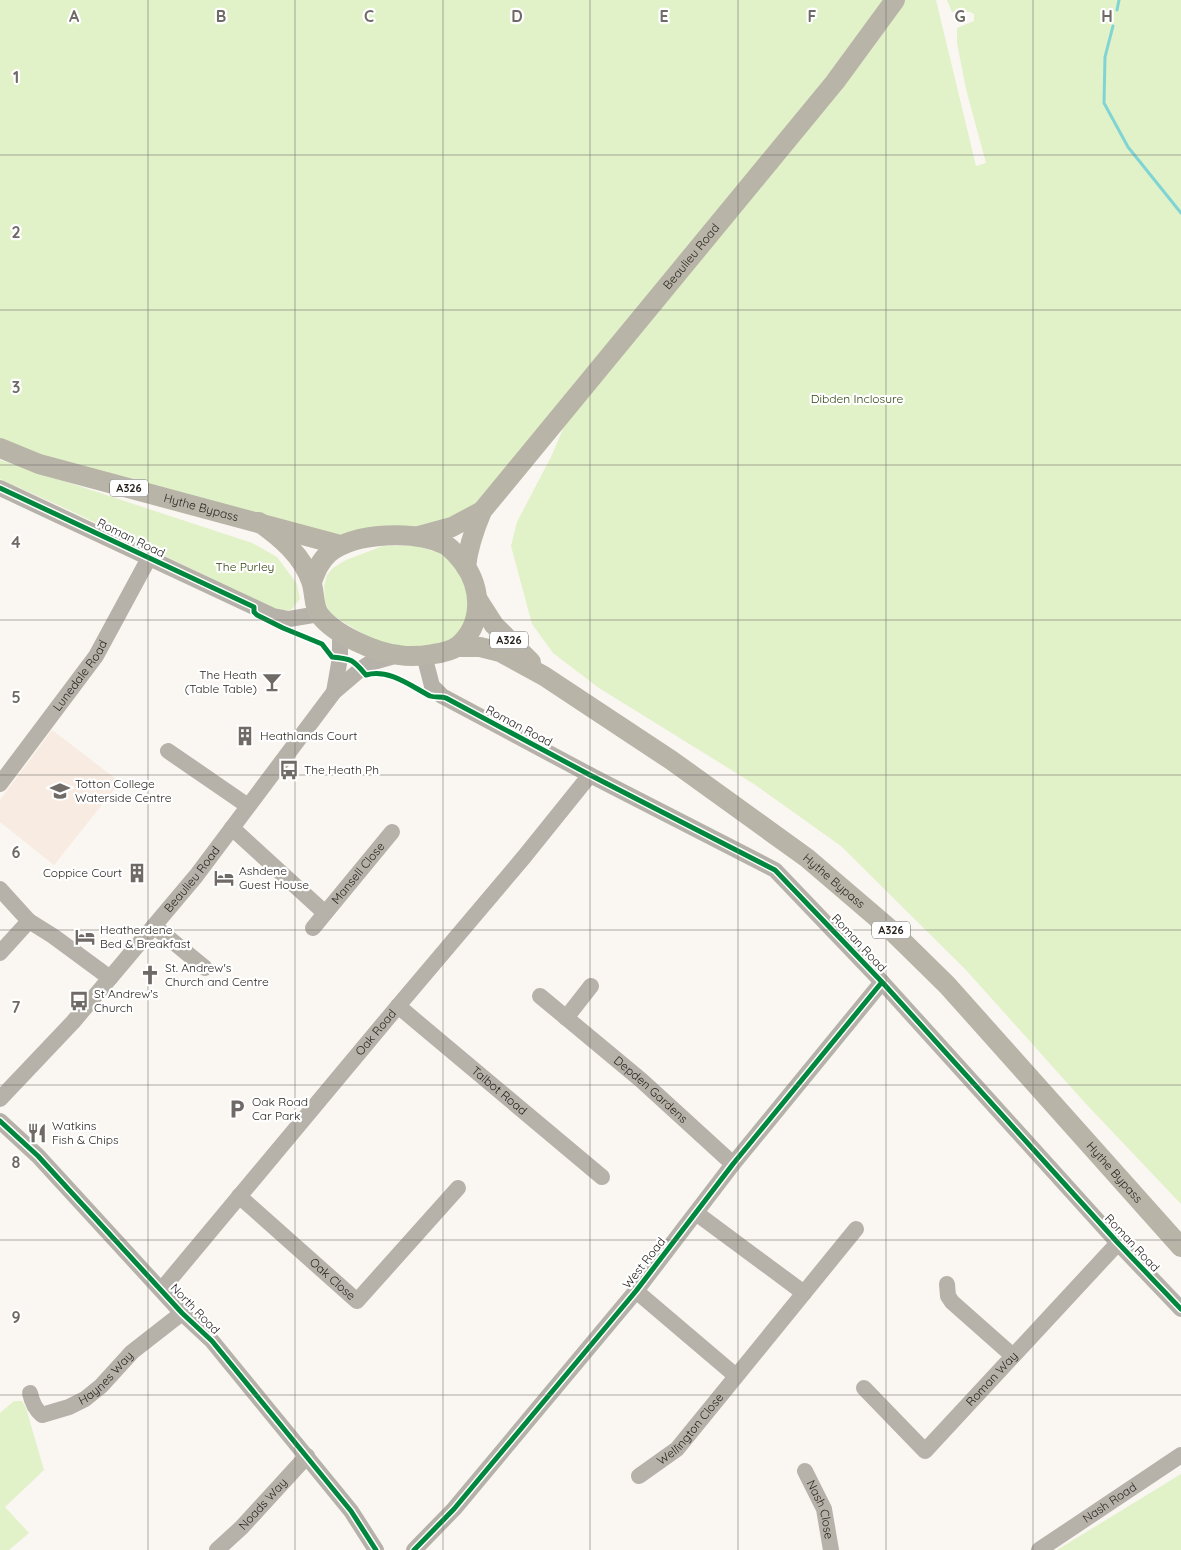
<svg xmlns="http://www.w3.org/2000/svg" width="1181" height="1550" viewBox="0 0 1181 1550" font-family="Quicksand,sans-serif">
  <rect width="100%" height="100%" fill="#faf6f2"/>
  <path fill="#f8ebe1" d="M52 730 120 782 54 865 0 822V800Z"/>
  <path fill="#e1f1c8" d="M0 0H889L497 489 449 524 339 538 0 443Z
    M902 0H936L976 166 986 163 966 89 957 43V28L974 21V14L970 12H952L947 0H1181V1204L1087 1105 966 970 841 846 754 784 599 688 553 653 532 624 511 546 517 522 551 457 565 424Z
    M0 460 252 543 277 557 297 584 300 599 291 610H278L69 510 0 479Z
    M383 546H417L451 556 459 564 471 607 462 632 442 646 401 647 375 641 335 617 328 610 325 601 324 586 327 575 333 568 346 560Z
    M14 1401H22L26 1408 44 1470 5 1507 29 1533 9 1550H0V1413Z
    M1181 1474V1550H1057Z"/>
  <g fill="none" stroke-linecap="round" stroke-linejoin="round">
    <path stroke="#80d4d4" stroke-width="3" d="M1117 10 1119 0
      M1113 26 1105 57 1104 103 1128 147 1181 213"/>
    <g stroke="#b7b2a9" stroke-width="16">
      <path d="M0 488 273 616 289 619 319 614"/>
      <path d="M424 655 432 686 442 696 590 775 775 870 882 982 1118 1243 1181 1309"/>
      <path d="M334 692 340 658V633"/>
      <path d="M168 751 248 806"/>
      <path id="s1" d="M0 784 96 656 149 558"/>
      <path d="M232 828 325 913"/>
      <path d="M0 889 29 921 53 936 110 978"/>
      <path d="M154 926 205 968"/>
      <path id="s2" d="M313 928 392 832"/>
      <path d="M0 953 29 921"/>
      <path id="s3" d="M540 996 641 1080 733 1164"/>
      <path id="s4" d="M398 1006 602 1177"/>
      <path d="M566 1018 591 986"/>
      <path id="s5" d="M0 1099 73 1022 196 876 334 692 361 669 370 663 398 655"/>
      <path d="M0 1121 38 1156 182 1313 212 1341 351 1511 376 1550"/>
      <path id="s6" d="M239 1196 357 1301 458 1188"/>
      <path d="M696 1213 804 1293"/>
      <path d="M947 1284 948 1296 952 1302 1013 1356"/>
      <path id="s7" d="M162 1289 398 1006 524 857 590 775"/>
      <path d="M636 1291 736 1376"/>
      <path id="s8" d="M864 1388 925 1451 1118 1243"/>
      <path id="s9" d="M30 1393C32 1403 35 1409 42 1415L69 1407 85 1399 101 1386 132 1352 182 1313"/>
      <path id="s10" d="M805 1471 824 1509 831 1550"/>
      <path id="s11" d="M639 1476 677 1449 856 1229"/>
      <path id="s12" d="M217 1550 242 1527 307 1456"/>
      <path d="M414 1550 454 1509 636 1291 733 1164 882 982"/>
      <path id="s13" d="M1039 1550 1181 1455"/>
    </g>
    <g stroke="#b9b4a8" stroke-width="20">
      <path id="s14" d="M0 448 39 464 340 545"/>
      <path d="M259 522C281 538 302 555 311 581 315 591 313 605 319 614 333 634 376 653 399 655 410 657 422 656 433 654 441 653 451 651 458 646 483 625 482 589 464 564 459 557 453 550 446 545 416 530 355 532 329 553 320 561 316 571 312 582"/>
      <path d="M419 536 452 527 482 511"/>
      <path id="s15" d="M466 567C468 547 474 530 482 511L835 82 895 0"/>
      <path d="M478 600 494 625 531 662"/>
      <path id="s16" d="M457 647H480L500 652 544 676 671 760 807 858 890 929 947 985 1181 1247"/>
    </g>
    <defs>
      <path id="cycleway" d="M0 488 254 607V612L257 615 283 628 322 644 332 657C353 659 353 660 366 675 388 668 411 686 430 696 436 698 441 696 446 698L590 775 775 870 882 982 1118 1243 1181 1309
        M0 1121 38 1156 182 1313 212 1341 351 1511 376 1550
        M414 1550 454 1509 636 1291 733 1164 882 982"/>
    </defs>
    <use href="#cycleway" stroke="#fff" stroke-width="8"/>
    <use href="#cycleway" stroke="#00873e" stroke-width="5"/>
  </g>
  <path fill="none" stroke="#6f6a66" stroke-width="1" stroke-opacity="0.55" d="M148 0V1550M295 0V1550M443 0V1550M590 0V1550M738 0V1550M886 0V1550M1033 0V1550M0 155H1181M0 310H1181M0 465H1181M0 620H1181M0 775H1181M0 930H1181M0 1085H1181M0 1240H1181M0 1395H1181"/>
  <defs>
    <symbol id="bar-bare" viewBox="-9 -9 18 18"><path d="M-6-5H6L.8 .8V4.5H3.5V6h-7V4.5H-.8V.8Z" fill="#6f6a66" stroke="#fff" stroke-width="2.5" paint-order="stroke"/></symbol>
    <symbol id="building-bare" viewBox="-9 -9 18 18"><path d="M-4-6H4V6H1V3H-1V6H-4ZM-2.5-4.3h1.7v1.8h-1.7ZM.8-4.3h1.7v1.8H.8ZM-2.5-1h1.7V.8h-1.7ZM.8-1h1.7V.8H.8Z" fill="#6f6a66" stroke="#fff" stroke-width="2.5" paint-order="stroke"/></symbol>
    <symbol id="bus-bare" viewBox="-9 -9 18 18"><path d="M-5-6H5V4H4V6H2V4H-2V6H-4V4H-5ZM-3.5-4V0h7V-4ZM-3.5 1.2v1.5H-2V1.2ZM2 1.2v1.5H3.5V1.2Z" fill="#6f6a66" stroke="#fff" stroke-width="2.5" paint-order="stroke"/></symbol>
    <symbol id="university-bare" viewBox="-9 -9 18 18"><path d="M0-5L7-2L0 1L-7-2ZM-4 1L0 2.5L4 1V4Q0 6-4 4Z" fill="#6f6a66" stroke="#fff" stroke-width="2.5" paint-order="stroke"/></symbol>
    <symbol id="hotel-bare" viewBox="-9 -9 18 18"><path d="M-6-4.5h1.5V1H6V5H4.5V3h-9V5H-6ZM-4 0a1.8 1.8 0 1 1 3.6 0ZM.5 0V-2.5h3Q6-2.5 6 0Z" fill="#6f6a66" stroke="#fff" stroke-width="2.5" paint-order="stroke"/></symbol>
    <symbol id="church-bare" viewBox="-9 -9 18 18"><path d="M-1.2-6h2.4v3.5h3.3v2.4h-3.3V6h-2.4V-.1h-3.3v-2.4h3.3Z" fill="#6f6a66" stroke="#fff" stroke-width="2.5" paint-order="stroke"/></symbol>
    <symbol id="parking-bare" viewBox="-9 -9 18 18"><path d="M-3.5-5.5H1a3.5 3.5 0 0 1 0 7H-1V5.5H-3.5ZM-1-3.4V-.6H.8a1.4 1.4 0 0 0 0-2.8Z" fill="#6f6a66" stroke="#fff" stroke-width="2.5" paint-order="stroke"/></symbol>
    <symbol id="restaurant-bare" viewBox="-9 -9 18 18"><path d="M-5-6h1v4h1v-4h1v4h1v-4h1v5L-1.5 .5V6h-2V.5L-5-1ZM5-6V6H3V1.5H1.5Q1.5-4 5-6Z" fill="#6f6a66" stroke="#fff" stroke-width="2.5" paint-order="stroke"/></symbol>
  </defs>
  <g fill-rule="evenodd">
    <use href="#bar-bare" x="258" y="668" width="28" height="28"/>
    <use href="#building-bare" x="231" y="722" width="28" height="28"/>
    <use href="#bus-bare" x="275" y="756" width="28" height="28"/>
    <use href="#university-bare" x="46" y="777" width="28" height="28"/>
    <use href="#building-bare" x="123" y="859" width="28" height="28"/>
    <use href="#hotel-bare" x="210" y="864" width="28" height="28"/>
    <use href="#hotel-bare" x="71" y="923" width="28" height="28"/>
    <use href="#church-bare" x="136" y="961" width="28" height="28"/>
    <use href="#bus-bare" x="65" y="987" width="28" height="28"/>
    <use href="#parking-bare" x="223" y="1095" width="28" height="28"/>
    <use href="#restaurant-bare" x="23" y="1119" width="28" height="28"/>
  </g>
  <g text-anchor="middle" stroke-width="4.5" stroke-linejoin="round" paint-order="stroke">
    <g fill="#fff" stroke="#66625f" stroke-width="1">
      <rect x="110" y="479.5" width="38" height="17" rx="4"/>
      <rect x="490" y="631.5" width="38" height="17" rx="4"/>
      <rect x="872" y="921.5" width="38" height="17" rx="4"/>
    </g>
    <g font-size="11" font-weight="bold" fill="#241f1b">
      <text x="129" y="492">A326</text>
      <text x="509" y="644">A326</text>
      <text x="891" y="934">A326</text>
    </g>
    <g font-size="12" fill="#241f1b" stroke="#fff">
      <text dy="4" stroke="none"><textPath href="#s15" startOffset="388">Beaulieu Road</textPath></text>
      <text dy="4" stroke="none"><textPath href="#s14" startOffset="210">Hythe Bypass</textPath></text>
      <text transform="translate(131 538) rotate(26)" y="4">Roman Road</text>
      <text dy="4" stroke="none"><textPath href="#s1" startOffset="135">Lunedale Road</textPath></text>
      <text transform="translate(519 726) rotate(28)" y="4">Roman Road</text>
      <text dy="4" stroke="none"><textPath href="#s2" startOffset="71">Mansell Close</textPath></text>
      <text dy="4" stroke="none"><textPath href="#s5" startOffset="292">Beaulieu Road</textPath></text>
      <text dy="4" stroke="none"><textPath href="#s16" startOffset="449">Hythe Bypass</textPath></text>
      <text transform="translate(859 943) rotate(47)" y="4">Roman Road</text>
      <text dy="4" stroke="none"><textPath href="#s7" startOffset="334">Oak Road</textPath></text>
      <text dy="4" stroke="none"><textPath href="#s3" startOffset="145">Depden Gardens</textPath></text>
      <text dy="4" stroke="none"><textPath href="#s4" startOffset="132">Talbot Road</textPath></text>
      <text dy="4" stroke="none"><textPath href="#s16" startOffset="854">Hythe Bypass</textPath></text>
      <text transform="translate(1132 1243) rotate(47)" y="4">Roman Road</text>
      <text transform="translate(644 1263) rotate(-52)" y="4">West Road</text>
      <text dy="4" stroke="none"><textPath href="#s6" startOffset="125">Oak Close</textPath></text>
      <text transform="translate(195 1309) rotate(46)" y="4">North Road</text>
      <text dy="4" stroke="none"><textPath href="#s9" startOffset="101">Haynes Way</textPath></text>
      <text dy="4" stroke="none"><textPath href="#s8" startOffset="186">Roman Way</textPath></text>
      <text dy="4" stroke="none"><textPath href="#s11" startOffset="70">Wellington Close</textPath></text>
      <text dy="4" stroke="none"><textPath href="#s13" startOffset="85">Nash Road</textPath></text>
      <text dy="4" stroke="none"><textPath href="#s12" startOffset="65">Noads Way</textPath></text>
      <text dy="4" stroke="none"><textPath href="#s10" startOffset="42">Nash Close</textPath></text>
    </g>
    <g font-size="12" fill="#2f440e" stroke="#fff">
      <text x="857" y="403">Dibden Inclosure</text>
      <text x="245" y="571">The Purley</text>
    </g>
    <g font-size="12" fill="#241f1b" stroke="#fff" text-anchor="start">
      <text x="257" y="679" text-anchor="end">The Heath<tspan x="257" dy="14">(Table Table)</tspan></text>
      <text x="260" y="740">Heathlands Court</text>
      <text x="304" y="774">The Heath Ph</text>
      <text x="75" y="788">Totton College<tspan x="75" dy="14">Waterside Centre</tspan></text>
      <text x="239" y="875">Ashdene<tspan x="239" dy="14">Guest House</tspan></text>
      <text x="122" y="877" text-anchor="end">Coppice Court</text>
      <text x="100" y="934">Heatherdene<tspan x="100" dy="14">Bed &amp; Breakfast</tspan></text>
      <text x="165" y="972">St. Andrew's<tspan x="165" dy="14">Church and Centre</tspan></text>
      <text x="94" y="998">St Andrew's<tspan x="94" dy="14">Church</tspan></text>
      <text x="252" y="1106">Oak Road<tspan x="252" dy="14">Car Park</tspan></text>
      <text x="52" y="1130">Watkins<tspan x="52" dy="14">Fish &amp; Chips</tspan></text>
    </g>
  </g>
  <g font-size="16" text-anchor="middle" font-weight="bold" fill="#6f6a66" stroke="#fff" stroke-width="4.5" stroke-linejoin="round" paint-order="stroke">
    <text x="74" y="22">A</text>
    <text x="221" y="22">B</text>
    <text x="369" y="22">C</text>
    <text x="517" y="22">D</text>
    <text x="664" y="22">E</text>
    <text x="812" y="22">F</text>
    <text x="960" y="22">G</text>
    <text x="1107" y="22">H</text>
    <text x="16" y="83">1</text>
    <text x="16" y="238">2</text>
    <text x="16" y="393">3</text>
    <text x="16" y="548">4</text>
    <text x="16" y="703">5</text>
    <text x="16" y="858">6</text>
    <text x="16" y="1013">7</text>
    <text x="16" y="1168">8</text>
    <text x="16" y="1323">9</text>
  </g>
</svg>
